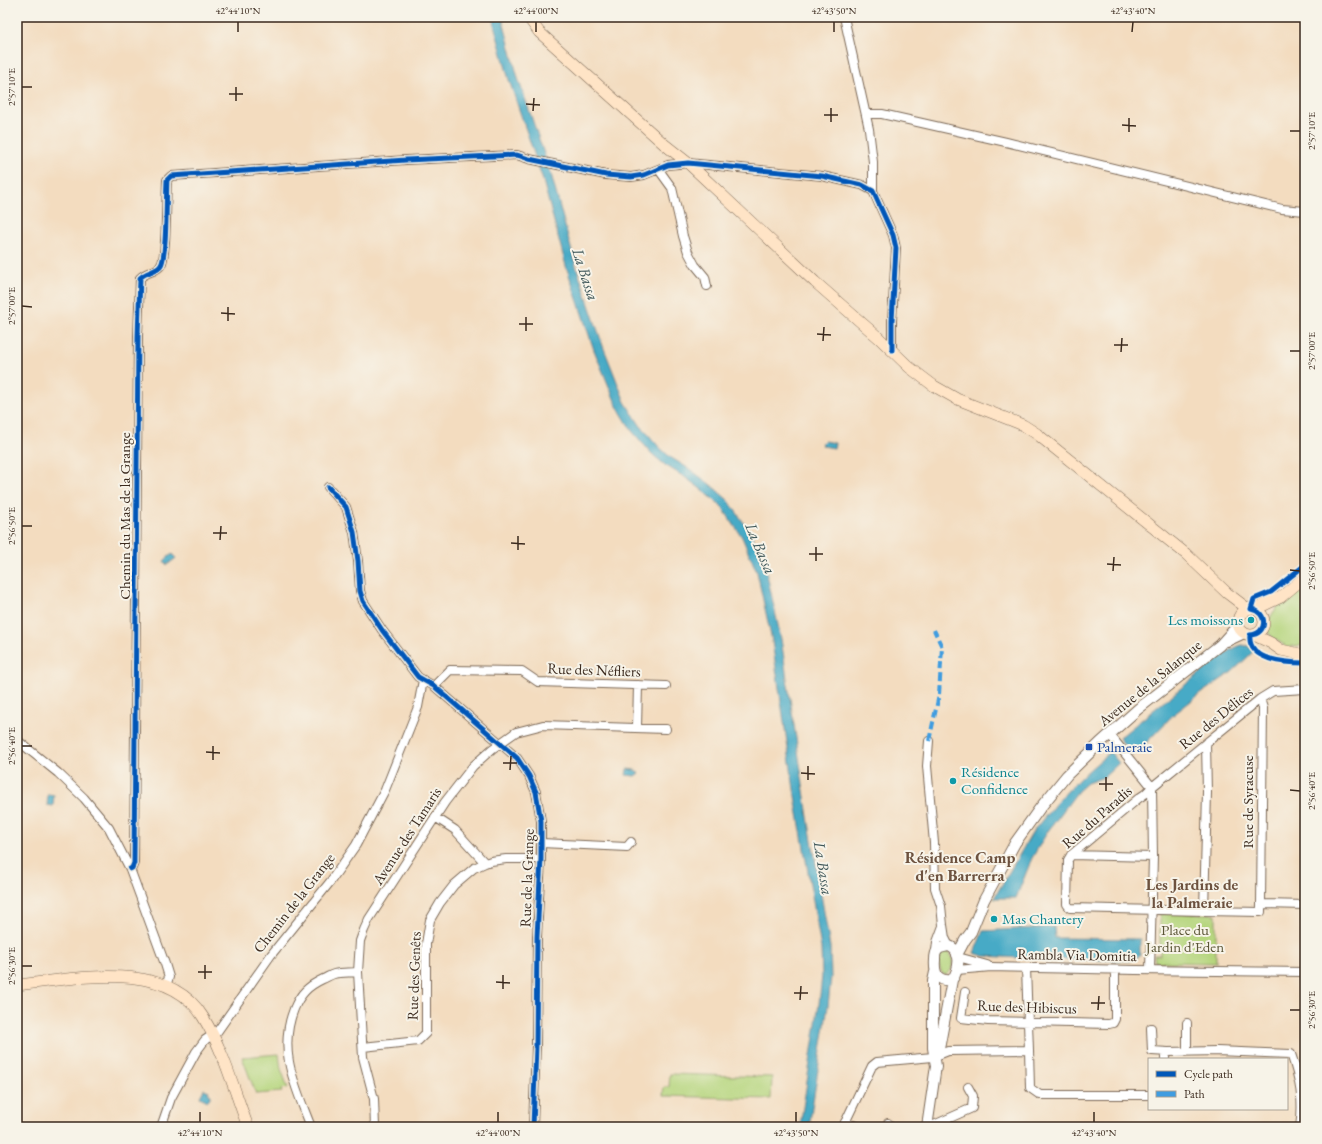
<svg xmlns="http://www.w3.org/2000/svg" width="1322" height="1144" viewBox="0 0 1322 1144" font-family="'EB Garamond',serif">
  <rect width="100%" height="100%" fill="#f7f3e8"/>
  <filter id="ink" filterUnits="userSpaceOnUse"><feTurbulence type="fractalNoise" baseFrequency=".025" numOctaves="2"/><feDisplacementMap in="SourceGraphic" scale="8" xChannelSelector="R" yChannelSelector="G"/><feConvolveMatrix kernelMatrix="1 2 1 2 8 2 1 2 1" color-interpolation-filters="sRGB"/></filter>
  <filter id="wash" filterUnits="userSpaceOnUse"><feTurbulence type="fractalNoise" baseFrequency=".012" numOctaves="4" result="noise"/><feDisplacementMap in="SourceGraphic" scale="16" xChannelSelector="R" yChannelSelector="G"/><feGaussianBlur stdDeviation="0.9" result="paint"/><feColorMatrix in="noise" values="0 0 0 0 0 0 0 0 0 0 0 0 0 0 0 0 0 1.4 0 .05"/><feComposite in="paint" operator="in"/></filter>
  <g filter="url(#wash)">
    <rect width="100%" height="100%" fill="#f3dcbf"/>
    <path fill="#b5d57d" stroke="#78804e" d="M1305 585V649L1301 645 1297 647 1291 646V649L1273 638 1267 631C1267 613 1283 602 1295 591L1296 593Z
      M1160 913 1216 914V963L1155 962 1154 955H1160Z
      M944 951H948C953 956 953 964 951 970L946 975 943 974C938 969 939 960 941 953Z
      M279 1054 281 1069 288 1088 281 1089 282 1092 256 1094 242 1057Z
      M670 1074 772 1077 771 1099 663 1096 664 1087H669Z"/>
    <path fill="#46aac6" stroke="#406a72" d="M492 17H502L518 78 551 174 575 263 603 346 625 402 640 425 659 447 670 457 691 470 711 485 729 501 750 532 760 553 766 570 781 639 808 817 830 947 831 977 828 1006 809 1127H800L819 1004 822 976 821 948 795 796 772 641 757 572 742 537 722 507 705 492 686 478 665 465 652 454 632 431 617 406 594 350 566 266 542 177 509 80Z
      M824 441 835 443 834 448 823 446 821 444Z
      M172 554 176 558 167 565 164 561Z
      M1242 645 1248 646 1253 652 1232 672 1200 694 1173 715 1147 742 1132 755 1119 738C1150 713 1180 688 1211 665 1220 658 1231 648 1242 645Z
      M1110 752 1119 763 1104 777 1087 783 1078 791 1048 831 1032 858 1016 898H994L1034 830 1057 802 1081 777Z
      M627 769 635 770 639 773 635 776 626 775Z
      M48 794 54 795 53 806 47 805Z
      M1054 927 1055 938 1140 939V955L1135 959 1130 961 1022 958 984 956 974 953 983 931Z
      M204 1089 209 1091 208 1093 211 1095 208 1101 200 1097Z"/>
  </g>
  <g filter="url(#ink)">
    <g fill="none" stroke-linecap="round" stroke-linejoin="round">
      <defs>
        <path id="minor" d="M844 17 869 129 873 162V191
          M866 114H882L1006 142 1282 209 1305 211
          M659 170 672 188 683 236 688 252 695 265 705 277 707 286
          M328 487 346 507 354 532 358 561 360 591 363 601 382 630 418 677 434 686 517 758 529 776 536 792 541 821V859L537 937 536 1046 533 1127
          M434 686 450 670 522 671 538 682 666 686
          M1260 699 1263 708 1261 904
          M637 728 638 685
          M1110 735 1152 787 1153 857 1150 970
          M17 740 58 773 84 798 109 828 130 869 165 964 169 977 166 986
          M929 741 927 766 934 843 935 888 941 906 943 925 945 938 949 946
          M1206 743 1207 792 1204 911 1070 908 1067 904 1068 860 1071 855 1139 798 1145 794 1152 787 1260 699 1273 691 1305 689
          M435 817 455 830 485 863
          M541 843 627 847 631 842
          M1071 855 1153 857
          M130 869 132 868 134 863 138 336 140 278C147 271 157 272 161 265 167 256 166 195 167 180L171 176 406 160 517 155 529 159 606 175 631 177 644 175 668 165 688 163 822 176 862 185 873 191 893 235 896 248 892 321V350
          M1204 911 1261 912V904L1305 905
          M936 951 937 942 943 926
          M958 957 987 965
          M1026 968 1029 1050
          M957 970 991 967 1136 970 1305 972
          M965 992 961 1018 988 1021 1109 1024 1113 1023 1115 1019V970
          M1151 1028 1152 1051 1168 1052
          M363 1047 418 1041 426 1033V944L430 920 440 903 454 885 474 868 485 863 491 861 506 859H541
          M1187 1052V1023
          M1165 1059V1056L1168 1052 1217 1051 1291 1054C1300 1079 1304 1101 1300 1127
          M845 1122 858 1127
          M927 1125H934L972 1108 973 1096 968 1087
          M161 1127 171 1098 196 1052 205 1040 217 1032 271 955 330 882 356 845 385 790 418 707 423 680
          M311 1127C296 1087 277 1052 294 1009 300 994 308 986 323 979 326 978 330 975 334 974 342 972 350 973 358 972
          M375 1127 374 1099 363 1057 358 972 360 941 364 930 369 919 445 802 473 766 492 749 516 732 543 725 666 729
          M843 1127 872 1066 877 1062 933 1057 948 1051 1029 1050 1030 1088 1040 1095H1149
          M887 1127 888 1123"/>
        <path id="tertiary" d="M1227 641 1244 633
          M949 946C963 951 959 970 952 980 937 982 934 973 935 960 935 957 935 953 937 951 939 947 945 947 949 946Z
          M957 955 965 940 971 932 984 900 1015 843 1040 808 1067 775 1100 743 1138 709 1220 645 1238 625
          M936 1054 939 1049 952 980
          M927 1127 936 1066 933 1048V981L935 972"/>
        <path id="secondary" d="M528 17 539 32 664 144 688 163 815 282 879 338 909 367 934 386 957 399 1023 425 1037 434 1186 554 1227 593 1248 609
          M1238 622a13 13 0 1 1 26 0a13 13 0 1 1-26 0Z
          M1256 609 1281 597 1305 577
          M1254 635 1271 643 1281 650 1305 655
          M17 985C75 979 167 958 203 1017 224 1051 234 1090 248 1127"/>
      </defs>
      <use href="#minor" stroke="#7b6856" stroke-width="10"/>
      <use href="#tertiary" stroke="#7b6856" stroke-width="12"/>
      <use href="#secondary" stroke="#7b6856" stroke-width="12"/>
      <use href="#minor" stroke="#fff" stroke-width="8"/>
      <use href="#tertiary" stroke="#fff" stroke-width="10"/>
      <use href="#secondary" stroke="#ffe4c6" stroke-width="11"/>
      <path stroke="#3f9ce0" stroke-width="4" stroke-dasharray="8 4" stroke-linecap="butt" d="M929 741 939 695 942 647 934 630"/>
      <defs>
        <path id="cycleway" d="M328 487 346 507 354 532 358 561 360 591 363 601 382 630 418 677 434 686 517 758 529 776 536 792 541 821V859L537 937 536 1046 533 1127
          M1305 565 1271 592 1254 599 1251 609C1268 612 1268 634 1250 635 1247 661 1287 663 1305 663
          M130 869 132 868 134 863 138 336 140 278C147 271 157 272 161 265 167 256 166 195 167 180L171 176 406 160 517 155 529 159 606 175 631 177 644 175 668 165 688 163 822 176 862 185 873 191 893 235 896 248 892 321V350"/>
      </defs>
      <use href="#cycleway" stroke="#f7f3e8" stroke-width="8"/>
      <use href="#cycleway" stroke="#0057b8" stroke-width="5"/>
    </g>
  </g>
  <path fill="none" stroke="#3b2a1e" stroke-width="1.5" d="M238 32V22M536 32V22M834 32V22M1132 32 1133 22M22 87H32M229 94H243M236 101V87M526 104 540 105M533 111 534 98M824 115H838M831 122V108M1122 125 1136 126M1290 131H1300M1129 132V118M22 306 32 307M221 313 235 314M228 321V307M519 324H533M526 331V317M817 334 831 335M823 341 824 327M1114 345H1128M1290 351H1300M1121 352 1122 338M22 526H32M213 533H227M220 540 221 526M511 543 525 544M518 550V536M809 554H823M816 561V547M1107 564 1121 565M1290 570 1300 571M1113 571 1114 557M22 746H32M206 752 220 753M213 760V746M503 763H517M510 770 511 756M801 773 815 774M808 780V766M1099 784H1113M1290 790 1300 791M1106 791V777M22 966H32M198 972H212M205 979V965M496 982 510 983M503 989V975M794 993H808M800 1000 801 986M1091 1003H1105M1098 1010 1099 996M1290 1010H1300M200 1122V1112M498 1122V1112M796 1122V1112M1094 1122V1112"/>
  <g fill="#0f9aa8" stroke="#f7f3e8" stroke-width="1.5">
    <circle cx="1251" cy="620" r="4"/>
    <circle cx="953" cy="781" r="4"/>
    <circle cx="994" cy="919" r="4"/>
  </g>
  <rect fill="#1a4fb4" stroke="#f7f3e8" stroke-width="1.5" x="1085" y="743" width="8" height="8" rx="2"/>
  <g text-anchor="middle" stroke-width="4" stroke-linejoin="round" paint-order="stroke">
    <g font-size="15" fill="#3b2a1e" stroke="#f7f3e8">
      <text transform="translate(125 516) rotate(-90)" y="5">Chemin du Mas de la Grange</text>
      <text transform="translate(594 670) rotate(2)" y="5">Rue des Néfliers</text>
      <text transform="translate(1150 683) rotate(-39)" y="5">Avenue de la Salanque</text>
      <text transform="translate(1216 718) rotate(-39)" y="5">Rue des Délices</text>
      <text transform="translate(1248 802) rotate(-90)" y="5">Rue de Syracuse</text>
      <text transform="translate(1097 817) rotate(-41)" y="5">Rue du Paradis</text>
      <text transform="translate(407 836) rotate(-57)" y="5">Avenue des Tamaris</text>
      <text transform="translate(527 878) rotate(-88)" y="5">Rue de la Grange</text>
      <text transform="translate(294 903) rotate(-52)" y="5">Chemin de la Grange</text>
      <text transform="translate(1077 955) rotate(1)" y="5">Rambla Via Domitia</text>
      <text transform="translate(414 976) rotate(-88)" y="5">Rue des Genêts</text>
      <text transform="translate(1027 1007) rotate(2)" y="5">Rue des Hibiscus</text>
    </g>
    <g font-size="15" fill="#0d838f" stroke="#f7f3e8" text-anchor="start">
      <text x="1243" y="625" text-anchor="end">Les moissons</text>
      <text x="961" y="777">Résidence<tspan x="961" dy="17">Confidence</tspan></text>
      <text x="1002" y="924">Mas Chantery</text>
    </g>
    <g font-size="15" fill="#164399" stroke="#f7f3e8" text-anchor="start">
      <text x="1097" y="752">Palmeraie</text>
    </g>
    <g font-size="15" fill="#5a5536" stroke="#f7f3e8">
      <text x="1185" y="935">Place du<tspan x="1185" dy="17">Jardin d'Eden</tspan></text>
    </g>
    <g font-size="16" font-style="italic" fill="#3f5759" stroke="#f7f3e8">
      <text transform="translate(586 274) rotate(72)" y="6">La Bassa</text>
      <text transform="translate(761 548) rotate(67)" y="6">La Bassa</text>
      <text transform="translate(824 868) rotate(81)" y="6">La Bassa</text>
    </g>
    <g font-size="16" font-weight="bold" fill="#6d523f" stroke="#f7f3e8">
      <text x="960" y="863">Résidence Camp<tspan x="960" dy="18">d'en Barrerra</tspan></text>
      <text x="1192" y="890">Les Jardins de<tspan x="1192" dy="18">la Palmeraie</tspan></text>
    </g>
  </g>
  <rect width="1322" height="1144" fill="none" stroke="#f7f3e8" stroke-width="44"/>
  <rect x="1148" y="1058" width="140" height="52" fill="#f7f3e8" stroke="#aca397"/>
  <rect x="1156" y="1071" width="20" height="6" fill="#0057b8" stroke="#aca397"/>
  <text x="1184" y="1078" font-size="12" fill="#3b2a1e">Cycle path</text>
  <rect x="1156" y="1091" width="20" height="6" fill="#3f9ce0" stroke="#aca397"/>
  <text x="1184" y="1098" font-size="12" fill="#3b2a1e">Path</text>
  <rect x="22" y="22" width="1278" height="1100" fill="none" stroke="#3b2a1e" stroke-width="1.5"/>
  <g font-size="10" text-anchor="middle" fill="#3b2a1e">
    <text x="238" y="14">42°44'10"N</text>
    <text x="536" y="14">42°44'00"N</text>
    <text x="834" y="14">42°43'50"N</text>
    <text x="1133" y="14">42°43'40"N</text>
    <text transform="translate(11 87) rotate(-90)" y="4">2°57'10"E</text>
    <text transform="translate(1311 131) rotate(-90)" y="4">2°57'10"E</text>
    <text transform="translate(11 306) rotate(-90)" y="4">2°57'00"E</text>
    <text transform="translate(1311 351) rotate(-90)" y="4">2°57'00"E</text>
    <text transform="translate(11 526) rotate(-90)" y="4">2°56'50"E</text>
    <text transform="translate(1311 571) rotate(-90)" y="4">2°56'50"E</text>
    <text transform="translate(11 746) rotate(-90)" y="4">2°56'40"E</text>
    <text transform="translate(1311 791) rotate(-90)" y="4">2°56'40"E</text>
    <text transform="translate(11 966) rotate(-90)" y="4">2°56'30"E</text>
    <text transform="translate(1311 1010) rotate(-90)" y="4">2°56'30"E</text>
    <text x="200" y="1136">42°44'10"N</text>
    <text x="498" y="1136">42°44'00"N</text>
    <text x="796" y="1136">42°43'50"N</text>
    <text x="1094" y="1136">42°43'40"N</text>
  </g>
</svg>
